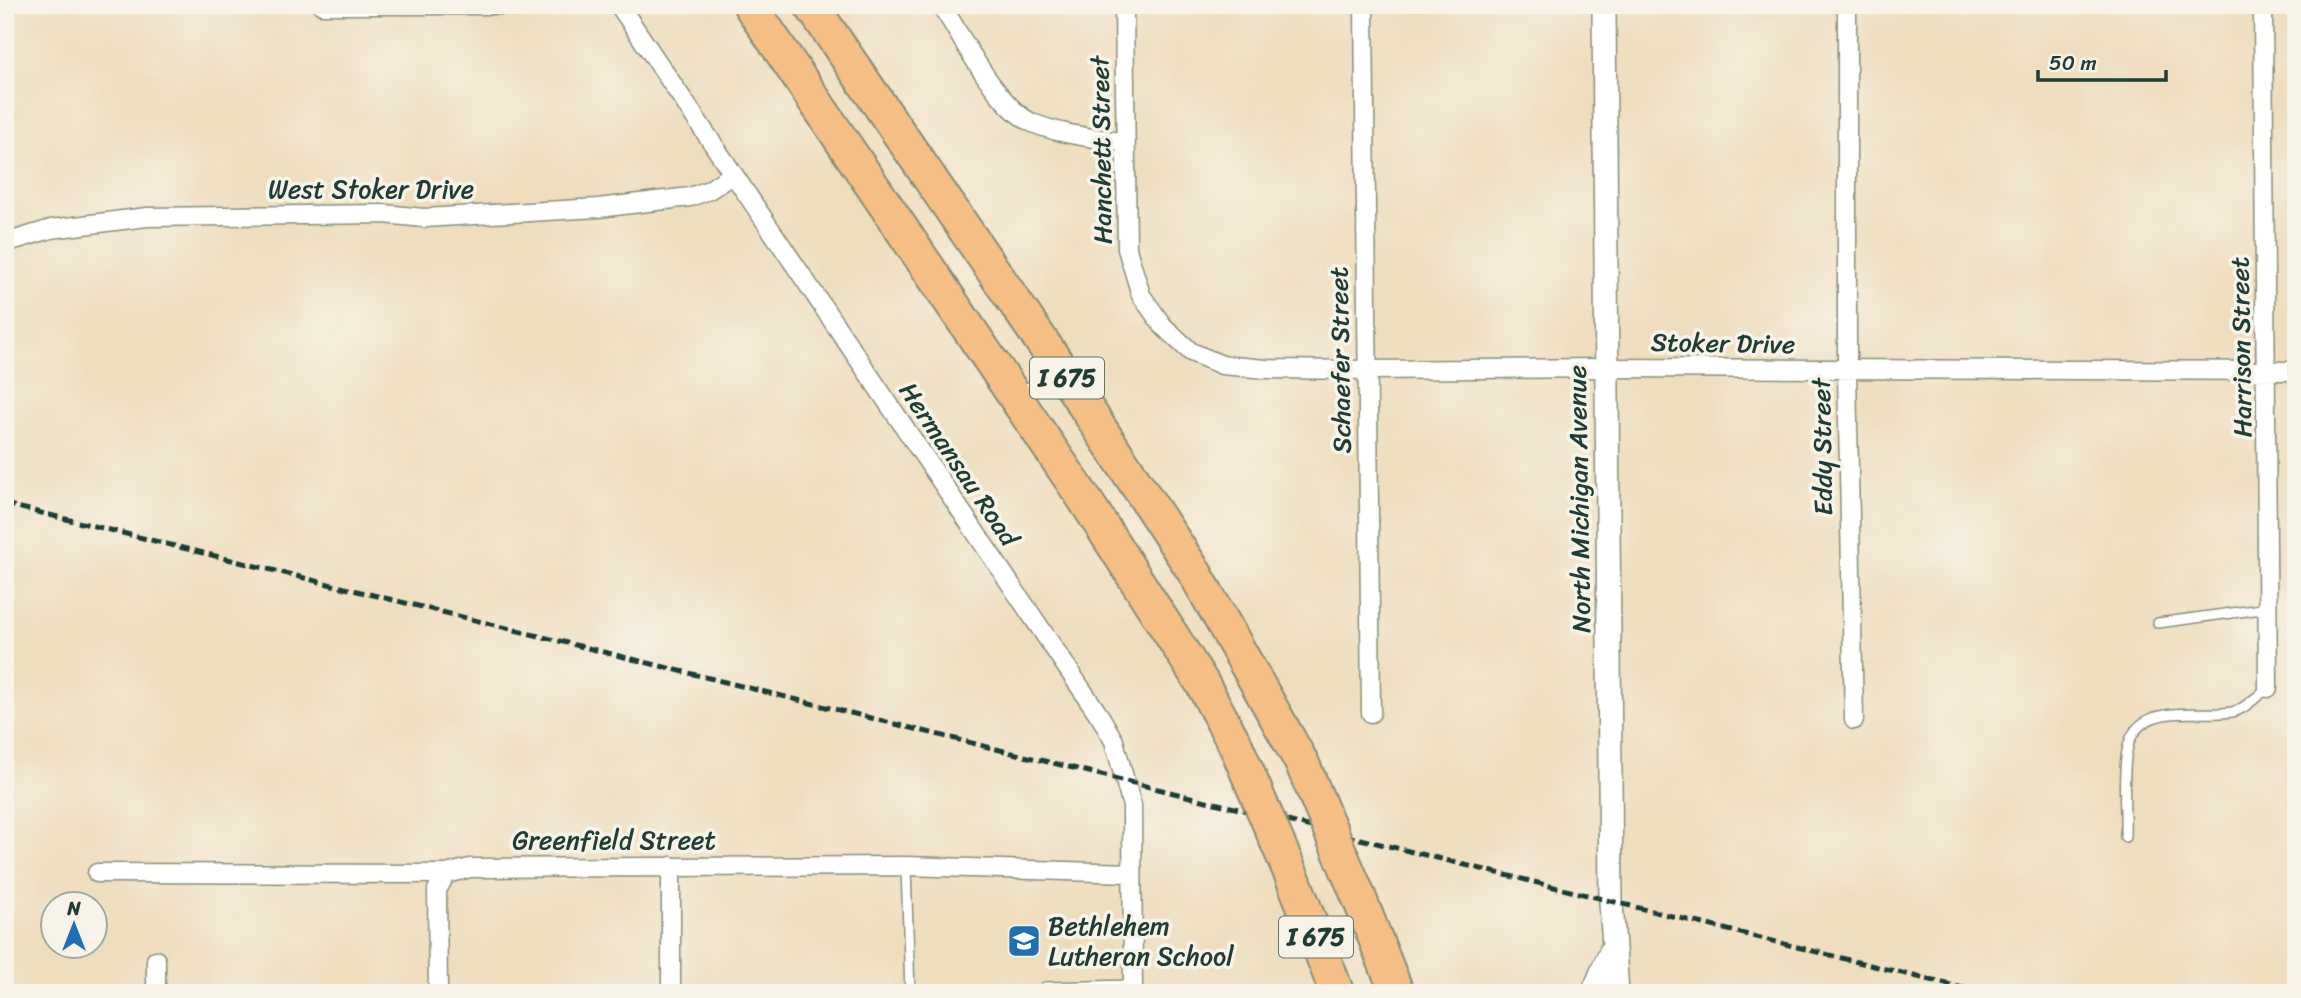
<svg xmlns="http://www.w3.org/2000/svg" width="2301" height="998" viewBox="0 0 2301 998" font-family="Sriracha,sans-serif">
  <rect width="100%" height="100%" fill="#f7f3e8"/>
  <filter id="ink" filterUnits="userSpaceOnUse"><feTurbulence type="fractalNoise" baseFrequency=".0143" numOctaves="2"/><feDisplacementMap in="SourceGraphic" scale="14" xChannelSelector="R" yChannelSelector="G"/><feConvolveMatrix kernelMatrix="1 2 1 2 8 2 1 2 1" color-interpolation-filters="sRGB"/></filter>
  <filter id="wash" filterUnits="userSpaceOnUse"><feTurbulence type="fractalNoise" baseFrequency=".00686" numOctaves="4" result="noise"/><feDisplacementMap in="SourceGraphic" scale="28" xChannelSelector="R" yChannelSelector="G"/><feGaussianBlur stdDeviation="1.57" result="paint"/><feColorMatrix in="noise" values="0 0 0 0 0 0 0 0 0 0 0 0 0 0 0 0 0 1.4 0 .05"/><feComposite in="paint" operator="in"/></filter>
  <g filter="url(#wash)">
    <rect width="100%" height="100%" fill="#efdebe"/>
  </g>
  <g filter="url(#ink)">
    <g fill="none" stroke-linecap="round" stroke-linejoin="round">
      <defs>
        <path id="service" d="M1019 393 1055 371
          M2158 623 2269 608
          M2125 837C2126 809 2122 778 2127 751 2136 699 2196 718 2232 712 2244 710 2258 695 2268 688
          M906 866 910 993
          M1045 993V987L1088 986
          M1088 993V986L1133 985"/>
        <path id="minor" d="M322 5H519
          M619 5 1101 718 1114 741 1132 806 1133 993
          M941 5C963 38 998 110 1035 124 1063 135 1096 138 1125 143
          M1124 5 1127 249 1141 295 1163 326 1191 352 1222 365 1266 369 1368 370 1606 368 2296 371
          M1364 5 1371 713
          M1847 5V371L1854 720
          M2263 5 2268 688
          M5 243 51 229 147 217 384 214 424 218 598 208 690 197 709 190 733 174
          M671 866V993
          M97 873 446 874 470 868 906 866 1131 873
          M156 993V960
          M438 993 437 890 446 874"/>
        <path id="tertiary" d="M1604 5 1611 902 1617 993
          M1593 993 1611 951"/>
        <path id="motorway" d="M750 5 1089 506 1202 683 1236 746
          M811 5 1060 368 1195 573 1302 763
          M1294 881 1337 993
          M1360 900 1397 993"/>
      </defs>
      <use href="#service" stroke="#878e79" stroke-width="12"/>
      <use href="#minor" stroke="#878e79" stroke-width="21"/>
      <use href="#tertiary" stroke="#878e79" stroke-width="26"/>
      <use href="#motorway" stroke="#878e79" stroke-width="37"/>
      <use href="#service" stroke="#fff" stroke-width="9"/>
      <use href="#minor" stroke="#fff" stroke-width="18"/>
      <use href="#tertiary" stroke="#fff" stroke-width="23"/>
      <use href="#motorway" stroke="#f5bf86" stroke-width="33"/>
      <path stroke="#1f3d34" stroke-width="5" stroke-dasharray="10 5" stroke-linecap="butt" d="M5 504 1983 993"/>
      <defs>
        <path id="motorway-bridge" d="M1236 746 1294 881
          M1302 763 1360 900"/>
      </defs>
      <use href="#motorway-bridge" stroke="#878e79" stroke-width="37" stroke-linecap="butt"/>
      <use href="#motorway-bridge" stroke="#f5bf86" stroke-width="33"/>
    </g>
  </g>
  <defs>
    <symbol id="school-square" viewBox="-11 -11 22 22"><rect x="-9" y="-9" width="18" height="18" rx="4" fill="#1f6fb2" stroke="#f7f3e8"/><path d="M0-5L7-2L0 1L-7-2ZM-4 1L0 2.5L4 1V4Q0 6-4 4Z" fill="#fff"/></symbol>
  </defs>
  <g fill-rule="evenodd">
    <use href="#school-square" x="1005" y="922" width="38" height="38"/>
  </g>
  <g text-anchor="middle" stroke-width="7" stroke-linejoin="round" paint-order="stroke">
    <g fill="#f7f3e8" stroke="#60746a" stroke-width="2">
      <rect x="1030" y="357.5" width="74" height="41" rx="5"/>
      <rect x="1279" y="916.5" width="74" height="41" rx="5"/>
    </g>
    <g font-size="24" font-weight="bold" fill="#1f3d34">
      <text x="1067" y="386">I 675</text>
      <text x="1316" y="945">I 675</text>
    </g>
    <g font-size="26" fill="#1f3d34" stroke="#f7f3e8">
      <text transform="translate(1101 150) rotate(-91)" y="9">Hanchett Street</text>
      <text x="371" y="198">West Stoker Drive</text>
      <text transform="translate(1723 343) rotate(1)" y="9">Stoker Drive</text>
      <text transform="translate(2241 347) rotate(-91)" y="9">Harrison Street</text>
      <text transform="translate(1340 360) rotate(-91)" y="9">Schaefer Street</text>
      <text transform="translate(1822 447) rotate(-91)" y="9">Eddy Street</text>
      <text transform="translate(959 464) rotate(56)" y="9">Hermansau Road</text>
      <text transform="translate(1579 499) rotate(-91)" y="9">North Michigan Avenue</text>
      <text x="614" y="849">Greenfield Street</text>
    </g>
    <g font-size="26" fill="#1f3d34" stroke="#f7f3e8" text-anchor="start">
      <text x="1048" y="935">Bethlehem<tspan x="1048" dy="30">Lutheran School</tspan></text>
    </g>
  </g>
  <rect width="2301" height="998" fill="none" stroke="#f7f3e8" stroke-width="28"/>
  <g transform="translate(74 925)"><circle r="33" fill="#f7f3e8" stroke="#a1aaa0" stroke-width="2"/>
  <path d="M0-5L12 26L0 18L-12 26Z" fill="#1f6fb2"/>
  <text y="-10" font-size="19" font-weight="bold" text-anchor="middle" fill="#1f3d34">N</text>
  </g>
  <path d="M2038 70v10h128v-10" fill="none" stroke="#1f3d34" stroke-width="3.5"/>
  <text x="2049" y="70" font-size="21" fill="#1f3d34" stroke="#f7f3e8" stroke-width="5" paint-order="stroke">50 m</text>
</svg>
